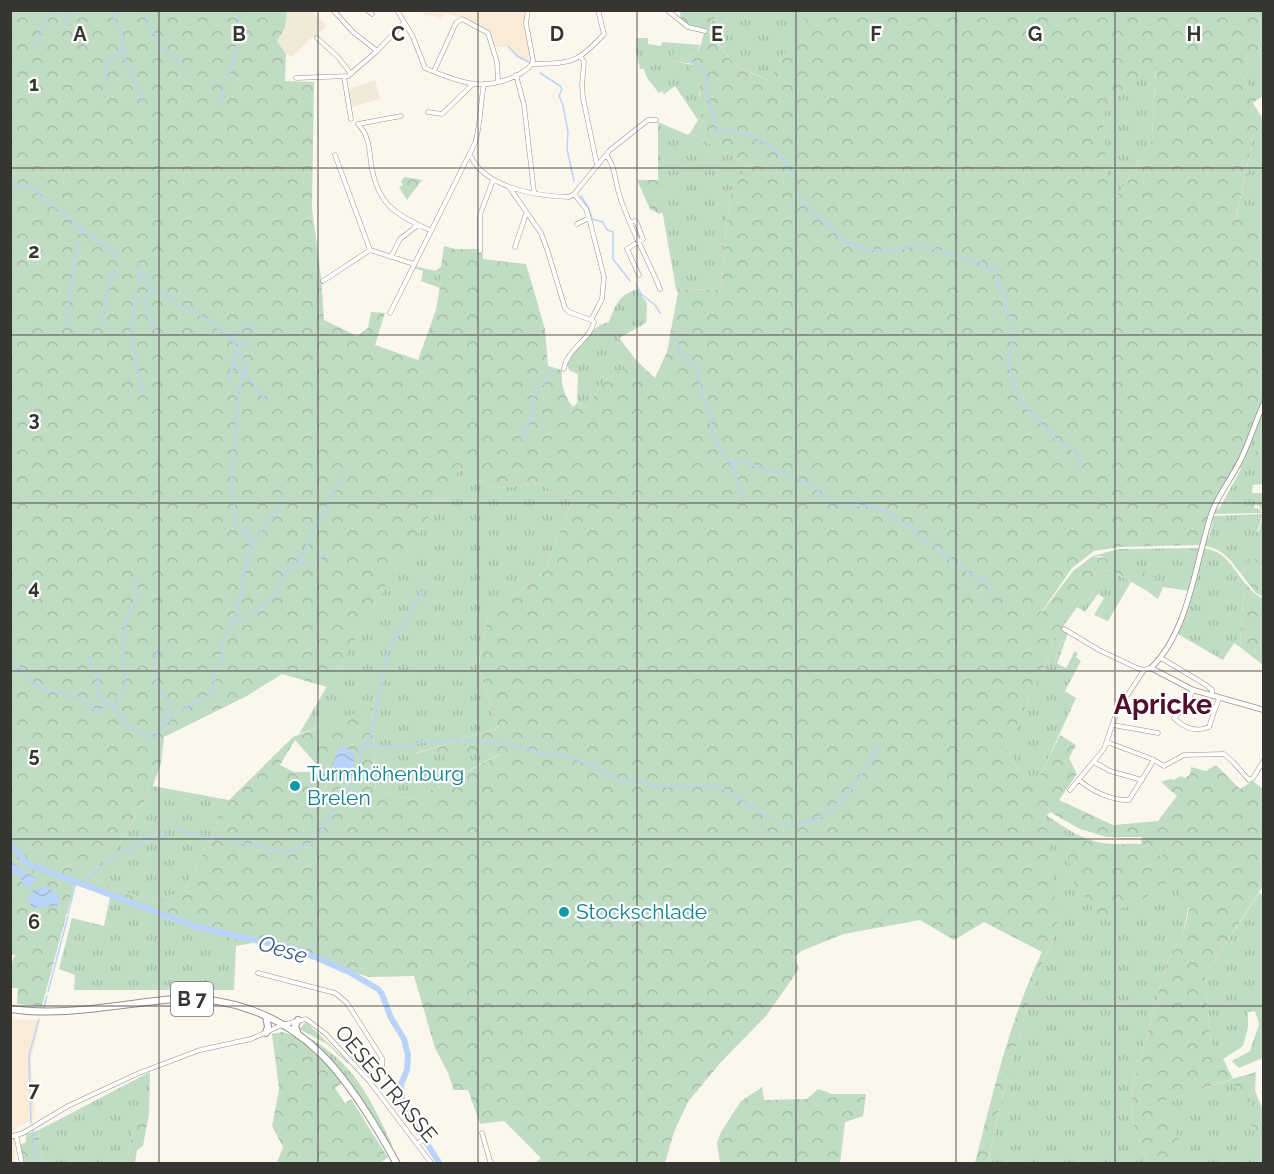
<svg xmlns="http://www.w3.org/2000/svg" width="1274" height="1174" viewBox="0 0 1274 1174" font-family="Raleway,sans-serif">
  <defs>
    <pattern id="grass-tufts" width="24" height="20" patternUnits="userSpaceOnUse" patternTransform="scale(1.5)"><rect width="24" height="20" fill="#c0dcc3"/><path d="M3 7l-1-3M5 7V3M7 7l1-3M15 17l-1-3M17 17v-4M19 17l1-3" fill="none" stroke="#a6bda8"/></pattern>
    <pattern id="forest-crowns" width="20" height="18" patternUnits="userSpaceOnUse" patternTransform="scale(1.5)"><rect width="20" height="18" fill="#c0dcc3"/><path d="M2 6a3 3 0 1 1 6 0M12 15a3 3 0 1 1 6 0" fill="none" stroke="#a6bda8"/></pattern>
    <pattern id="water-waves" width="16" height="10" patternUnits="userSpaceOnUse" patternTransform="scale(1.5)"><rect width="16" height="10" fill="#b9d4f8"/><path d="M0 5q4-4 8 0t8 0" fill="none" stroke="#a0b7d5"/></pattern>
  </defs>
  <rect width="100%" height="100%" fill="#fbf7ec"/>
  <path fill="#f9ebd8" d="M420 11H526L524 24 531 53 529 63 517 57 507 47H493L490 33 480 26 446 13 441 19 430 15 428 17Z
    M11 1019 40 1020 31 1061 35 1118 15 1129V1163L11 1164Z"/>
  <path fill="#f2ead9" d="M287 11H311L327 26 309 40 292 57 286 54 277 41 285 28Z
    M375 80 380 99 351 107 348 89Z"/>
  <path fill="url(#grass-tufts)" d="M718 11H809L770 81 736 66 707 29Z
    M637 38H648V44L661 46 662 42 700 45 696 54 673 61 693 65 700 77 699 95 705 109 698 120 675 86 664 94 662 91 659 93 647 78 644 69H640L636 49Z
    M1263 52V96L1257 100 1238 69Z
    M1156 61 1152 141 1120 192 1108 204 1103 117 1111 96H1122L1129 85Z
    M658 122 688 135 690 133 749 165 732 188 727 220 721 290 676 289 660 198 658 175Z
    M1263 128V224L1261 220 1253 224 1245 223 1236 219 1254 134Z
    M415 266 435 271 442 275 440 288 421 281 423 271 414 268Z
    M637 289 647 303 646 323 619 338 636 360 604 381 586 408 577 403 578 374 569 370 567 363C577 346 589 327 609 322 616 304 618 296 637 289Z
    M1263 405V450L1254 460 1261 474H1263V484L1253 485 1252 493H1262L1263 512 1259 506 1255 505 1254 508 1260 509 1262 513 1212 514 1214 508 1219 509 1241 469 1240 467 1244 460 1247 447Z
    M460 468 489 486 500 488 539 483 572 500 545 571 488 615 478 666 498 728 416 753H502L413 799 376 791 372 708 299 734 402 559Z
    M1263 514 1256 535 1257 548H1263V559L1246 561 1242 575C1230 560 1223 548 1203 546L1206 536 1209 537 1213 521 1210 520 1211 516Z
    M1201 548 1189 591 1163 587 1158 599 1147 591 1155 578 1100 556H1093L1118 549Z
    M1203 548C1224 550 1232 566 1244 582L1240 647 1234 643 1223 660 1176 633Z
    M1111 570 1131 582 1108 621 1094 615 1104 598 1098 594 1085 612 1077 607 1062 628 1057 624 1098 571Z
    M1054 638H1063L1054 662 1066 668 1075 651 1078 654 1076 657 1081 661 1065 691 1076 698 1036 785 1016 767 1007 748 1051 651Z
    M153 786 229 800 184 892 151 902 86 876 118 847Z
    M1046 815C1064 827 1082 840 1103 843 1116 845 1128 843 1140 844 1169 845 1177 880 1183 902L1190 903 1191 907 1188 909 1183 934 1167 962 1133 1085 1131 1117 1147 1163 987 1164 1007 1078 1036 978 1058 928 1043 820Z
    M1259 893 1263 895V1058L1239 1068 1232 1061 1250 1051 1259 1024 1255 1011 1248 1012V1027L1243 1046 1223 1059 1211 1045 1205 975Z
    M110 897 236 946 234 990H74L75 975 59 969 72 918 104 926Z
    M306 1022 349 1063 348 1064 327 1044 299 1029Z
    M308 1037C354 1063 371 1099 392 1145L390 1147 344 1075Z
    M150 1072 149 1114 139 1117 132 1134 127 1163H49L41 1158 39 1130Z
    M1256 1072 1255 1091 1263 1110V1163H1156L1152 1104Z"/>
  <path fill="url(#forest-crowns)" fill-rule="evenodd" d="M11 11H287L285 28 277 41 286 54 285 81 314 82 312 209 321 277 324 320 357 336 368 328 371 312 385 313 375 345 418 360 436 310 442 275 435 271 441 267 444 246 455 249H482L483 259 526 264 545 329 548 366 562 370C561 385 564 396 573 407L577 403 586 408 604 381 636 360 655 378 667 352 678 292 676 289 721 290 727 220 732 188 749 165 690 133 705 109C698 99 699 89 700 77L689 69 693 64 673 61 674 48 691 56C701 52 701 43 704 33L690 30 681 24 680 11H718L707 30 736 66 769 81 809 11H1263V52L1238 69 1257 100 1253 103 1263 119 1264 128 1254 134 1236 218C1245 223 1251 225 1260 219L1263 224V401L1240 459 1218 495 1201 545 1120 547 1094 551 1072 568 1036 620 1073 571 1093 556 1121 561 1156 578 1147 591 1111 570 1098 571 1058 623 1068 633 1057 664 1054 662 1063 638H1054L1051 651 1007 748 1016 767 1036 784 1060 735 1076 745 1069 758 1077 774 1059 800 1113 825 1158 821 1177 796 1161 782 1170 779 1174 780 1181 776 1184 778 1190 775 1191 767 1206 771 1216 765 1240 789 1253 781 1263 789V886L1205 975 1211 1045 1223 1059 1233 1079 1241 1076 1246 1079 1249 1086 1247 1093 1251 1100 1256 1121 1263 1132V1151L1232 1079 1160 1102 1190 1163H1147L1131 1117 1133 1085 1167 962 1183 934 1189 909 1191 907 1190 903H1183C1176 878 1170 849 1141 844L1142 837H1106L1080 829 1050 812 1043 820 1047 828 1058 928 1036 978 1007 1078 987 1163H975C993 1092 1010 1019 1042 952L984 922 954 940 920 920 844 934 801 951 795 957 799 969 766 1016 721 1062 688 1102 674 1132 665 1163H535L541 1158 504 1121 480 1124 468 1090H454L448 1073 435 1048 414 976 369 977 259 942 235 946 75 883 42 1006 17 1004 18 988H11V965L15 955H10ZM1156 62 1152 141 1120 192 1109 203 1103 117 1111 96H1122L1129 85ZM460 468 489 486 500 488 539 483 572 500 545 571 488 615 478 666 498 728 414 754H501L413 799 376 791 372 707 293 737 229 800 184 892 151 902 86 876 118 847 153 786 161 763 164 737 247 696 282 674 327 687 402 559ZM295 740 323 772H294L280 765ZM336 756H354V776L351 782 331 774C331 767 337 763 336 756Z
    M405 177 422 180 407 200 399 187 403 185 401 181Z
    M637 180H659L663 212 659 214 650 209Z
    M1258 450H1263V474L1252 470 1254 460 1251 454Z
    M1263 516V548H1258L1259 554 1249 556 1245 550 1250 539 1259 530Z
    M1258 558 1263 559V566L1261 567 1263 569V597L1255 592 1242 575 1246 561Z
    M1244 582 1254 593 1263 599V665L1240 647Z
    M1063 834 1108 847 1144 846 1159 854 1171 879 1139 902 1100 917 1074 883Z
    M282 1032C307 1037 328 1064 342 1083L335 1088 345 1103 351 1099 388 1158 379 1163H277L283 1147 272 1126 279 1089 272 1034Z
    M762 1087 764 1100 807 1099 818 1089 832 1094H866L863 1116 845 1122 840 1163H720L717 1143 721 1132 741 1101Z
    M149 1114 143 1146 137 1150 135 1163H127L132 1134 139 1117Z
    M39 1130 41 1158 49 1163H22L20 1145 26 1142V1134Z"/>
  <path fill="url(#water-waves)" d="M342 746 354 752V776L351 782 330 774 337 752Z
    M10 861 36 878 31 888 23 884 19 875 11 874Z
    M45 886 49 887 60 898V905L33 908 28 901 33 890Z"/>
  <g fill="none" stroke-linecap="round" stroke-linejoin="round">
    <path stroke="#b9d4f8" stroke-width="1.5" d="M66 10V19L69 25
      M114 10 113 16 122 34 124 57 142 99
      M142 10 161 48 185 65
      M35 46 52 10
      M508 46 517 56 529 62
      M689 62 696 63 705 70 706 90 718 130C743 131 777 141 787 166 789 170 789 175 792 179
      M540 73 560 86 562 89 559 96 563 105 568 132 567 149 574 181
      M228 76 238 42 237 29 241 10
      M105 82 107 65 122 47
      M220 105 224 87
      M795 183C796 196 810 213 821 220 823 222 826 223 829 225 834 228 836 235 841 239 855 248 876 252 894 250 906 249 914 245 926 247 945 250 961 260 980 261L985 267 995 271
      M10 185 16 188 28 186 35 190 44 200 63 213 117 257
      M581 196 589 209 592 219 603 222 607 230 613 232V259L630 281
      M80 227 81 235
      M139 263V274L148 277 147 287 149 289 173 298C179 309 185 307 195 312 201 314 233 339 235 344 239 354 230 370 229 381
      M996 275 1002 292 1007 297 1006 304 1009 319
      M636 284 641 294 655 305 660 313
      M139 285V274
      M136 291C136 296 138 300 136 304 133 314 130 321 131 331 133 353 139 373 144 394
      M145 293 150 322 157 332
      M66 324 76 253 80 240
      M103 324 101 318 107 309 105 302 114 269
      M1010 324 1012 341 1008 360 1015 389 1024 404 1042 425 1051 430 1053 437 1078 453 1081 467
      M228 336 231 332 235 334 243 328 256 326
      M674 336 678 343 680 353 694 364 710 417 714 440 729 462 735 463 743 461 769 471 788 474 814 487 831 503
      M234 343H242L250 348
      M233 363 240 371H243L266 400
      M522 439 529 425 533 409 534 391 547 381 552 371
      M235 445 238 396 246 364 242 356 236 353
      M234 453 231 471 233 486 231 499 234 502 235 524 249 539 250 547
      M730 463 734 469 744 501
      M837 504 871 506 888 512 896 520 910 525 926 542 933 545 959 566 974 576 986 581 992 595
      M248 527 249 538
      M299 562 314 565 325 554
      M133 578 137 584 139 596
      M269 602 284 578 286 569 299 561 341 479
      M234 623 245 619 266 603
      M160 644C152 661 152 688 169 700V707L162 726
      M89 657 93 672 99 673 96 683 101 700 111 704 133 730 147 733 154 738 162 726 174 717
      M10 665C27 668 24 676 35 684 43 689 57 694 66 693L71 698 76 697 86 699 88 706 97 711 102 710 106 703
      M115 708C114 694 121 697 125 688 128 681 123 675 123 669 124 646 120 621 137 602
      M181 711C193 701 203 702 213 693L215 674 222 657 220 647 235 619 242 590V576L248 566 246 561C251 549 254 535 266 527L285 494
      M361 748 381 746 402 747 421 742 467 740 522 747 548 755 555 752 586 763 617 778 666 787 712 786 726 790 770 819
      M337 804 345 791 356 781 361 748 370 738 388 650 423 591
      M782 823C825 835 859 780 878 749
      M174 830 288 852 314 842 334 809
      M85 885 91 874 122 851 135 847 152 836 167 834
      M68 914 76 882
      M48 992 68 916
      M44 1007 47 996
      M31 1123 29 1056 39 1019
      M33 1129 36 1164"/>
    <path stroke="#b9d4f8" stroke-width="6" d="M10 843 28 864 197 927 299 950 349 972 378 989 382 994 391 1018 404 1039 408 1055 407 1070 401 1084 402 1099 413 1122 440 1164"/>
    <defs>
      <path id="minor" d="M333 10 353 32 377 51
        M367 10 372 14
        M397 10 413 37 425 68C439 74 459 82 475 84 492 86 521 78 532 64L533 60 526 23 528 10
        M667 10 688 27 705 31
        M317 38 338 57 351 74
        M581 57 584 62 582 85 583 98 597 165
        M532 64C571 63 577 64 604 34L598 10
        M434 71 456 23 462 19 488 33 497 62 498 81
        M516 75 524 105 534 192
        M344 77 351 119
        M296 78 348 76 377 51 404 23
        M428 112 442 114 473 84
        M401 116 358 124C369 136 369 147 371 163 377 204 395 215 430 230
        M335 155 370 250
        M470 155C485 188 536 196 569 197L574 194 610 150 648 120H656
        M606 155C614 164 615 178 618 190 627 224 647 256 660 289
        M509 187 541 233 547 249 565 308 569 312 591 320
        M574 194 586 209 589 218 604 277 602 299 591 320
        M630 222 636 221 643 239 627 249 639 275
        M577 224 589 218
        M515 247 526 214
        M480 251V215L493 180
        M391 257 400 239 418 225
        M323 281 370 250 414 264
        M390 313 475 143C481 124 480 104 484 84
        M564 369C567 349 590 340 594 322L591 320
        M1064 629 1099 650 1137 668 1144 670 1151 668
        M1161 658 1206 685 1212 690V696
        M1193 690 1184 708 1174 718C1184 728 1195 733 1209 727L1219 698
        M1113 725 1158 733
        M1107 742 1152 759 1164 766 1184 755 1224 754 1233 762 1249 780 1253 778 1264 760
        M1094 762 1110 771 1142 780
        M1079 780C1092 791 1112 801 1129 800L1154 760
        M1070 790 1104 749 1117 711 1144 670
        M258 973 335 993 347 1003 382 1058V1068L370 1082
        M482 1133 490 1161 493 1164
        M16 1135 22 1164
        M10 1137 23 1133 68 1106 139 1073 200 1050 251 1039 282 1025 306 1019 326 1034 370 1082 432 1164
        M417 1144 432 1134"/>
      <path id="tertiary" d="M1264 403C1255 422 1249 444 1239 463 1230 481 1217 496 1211 515 1195 564 1189 631 1151 668L1193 690 1264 710"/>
      <path id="primary" d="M10 1009C65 1017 119 1004 174 999 226 995 281 1015 319 1052 347 1078 378 1129 397 1164
        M266 1016 268 1027 266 1033
        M298 1035 295 1026 298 1020"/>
    </defs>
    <use href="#minor" stroke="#969289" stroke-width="5"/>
    <use href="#tertiary" stroke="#969289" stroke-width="6"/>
    <use href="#primary" stroke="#969289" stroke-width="8"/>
    <use href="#minor" stroke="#fff" stroke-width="4"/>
    <use href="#tertiary" stroke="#fff" stroke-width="4.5"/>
    <use href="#primary" stroke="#fff" stroke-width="6"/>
  </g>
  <path fill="none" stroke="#373531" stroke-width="1.5" stroke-opacity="0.55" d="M159 10V1164M318 10V1164M478 10V1164M637 10V1164M796 10V1164M956 10V1164M1115 10V1164M10 168H1264M10 335H1264M10 503H1264M10 671H1264M10 839H1264M10 1006H1264"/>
  <g fill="#0f9aa8" stroke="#fff" stroke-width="2">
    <circle cx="295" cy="786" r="6"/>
    <circle cx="564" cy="912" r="6"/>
  </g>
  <g text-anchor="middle" stroke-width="4.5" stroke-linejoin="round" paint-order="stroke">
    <rect fill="#fff" stroke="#73726f" stroke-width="1.5" x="171" y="982" width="42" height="34" rx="4.5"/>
    <g font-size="20" font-weight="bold" fill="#373531">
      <text x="192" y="1006">B 7</text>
    </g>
    <g font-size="21" fill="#0d838f" stroke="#fff" text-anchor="start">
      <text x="307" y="781">Turmhöhenburg<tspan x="307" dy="24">Brelen</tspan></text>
      <text x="576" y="919">Stockschlade</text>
    </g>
    <g font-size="21" fill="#373531" stroke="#fff">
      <text transform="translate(386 1084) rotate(50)" y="7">OESESTRASSE</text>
    </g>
    <g font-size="22" font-style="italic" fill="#355988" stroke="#fff">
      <text transform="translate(283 949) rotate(17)" y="8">Oese</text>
    </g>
    <g font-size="27" font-weight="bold" fill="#520f2c" stroke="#fff">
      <text x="1163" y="714">Apricke</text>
    </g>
  </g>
  <g font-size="20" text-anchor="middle" font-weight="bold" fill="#373531" stroke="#fff" stroke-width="4.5" stroke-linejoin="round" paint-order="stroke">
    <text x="80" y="41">A</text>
    <text x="239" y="41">B</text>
    <text x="398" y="41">C</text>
    <text x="557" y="41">D</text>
    <text x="717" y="41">E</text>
    <text x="876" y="41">F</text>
    <text x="1035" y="41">G</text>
    <text x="1194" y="41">H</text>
    <text x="34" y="91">1</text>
    <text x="34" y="258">2</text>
    <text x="34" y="426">3</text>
    <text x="34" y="594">4</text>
    <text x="34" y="762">5</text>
    <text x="34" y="929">6</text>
    <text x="34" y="1097">7</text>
  </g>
  <rect width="1274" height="1174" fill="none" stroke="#373531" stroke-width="24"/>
</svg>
